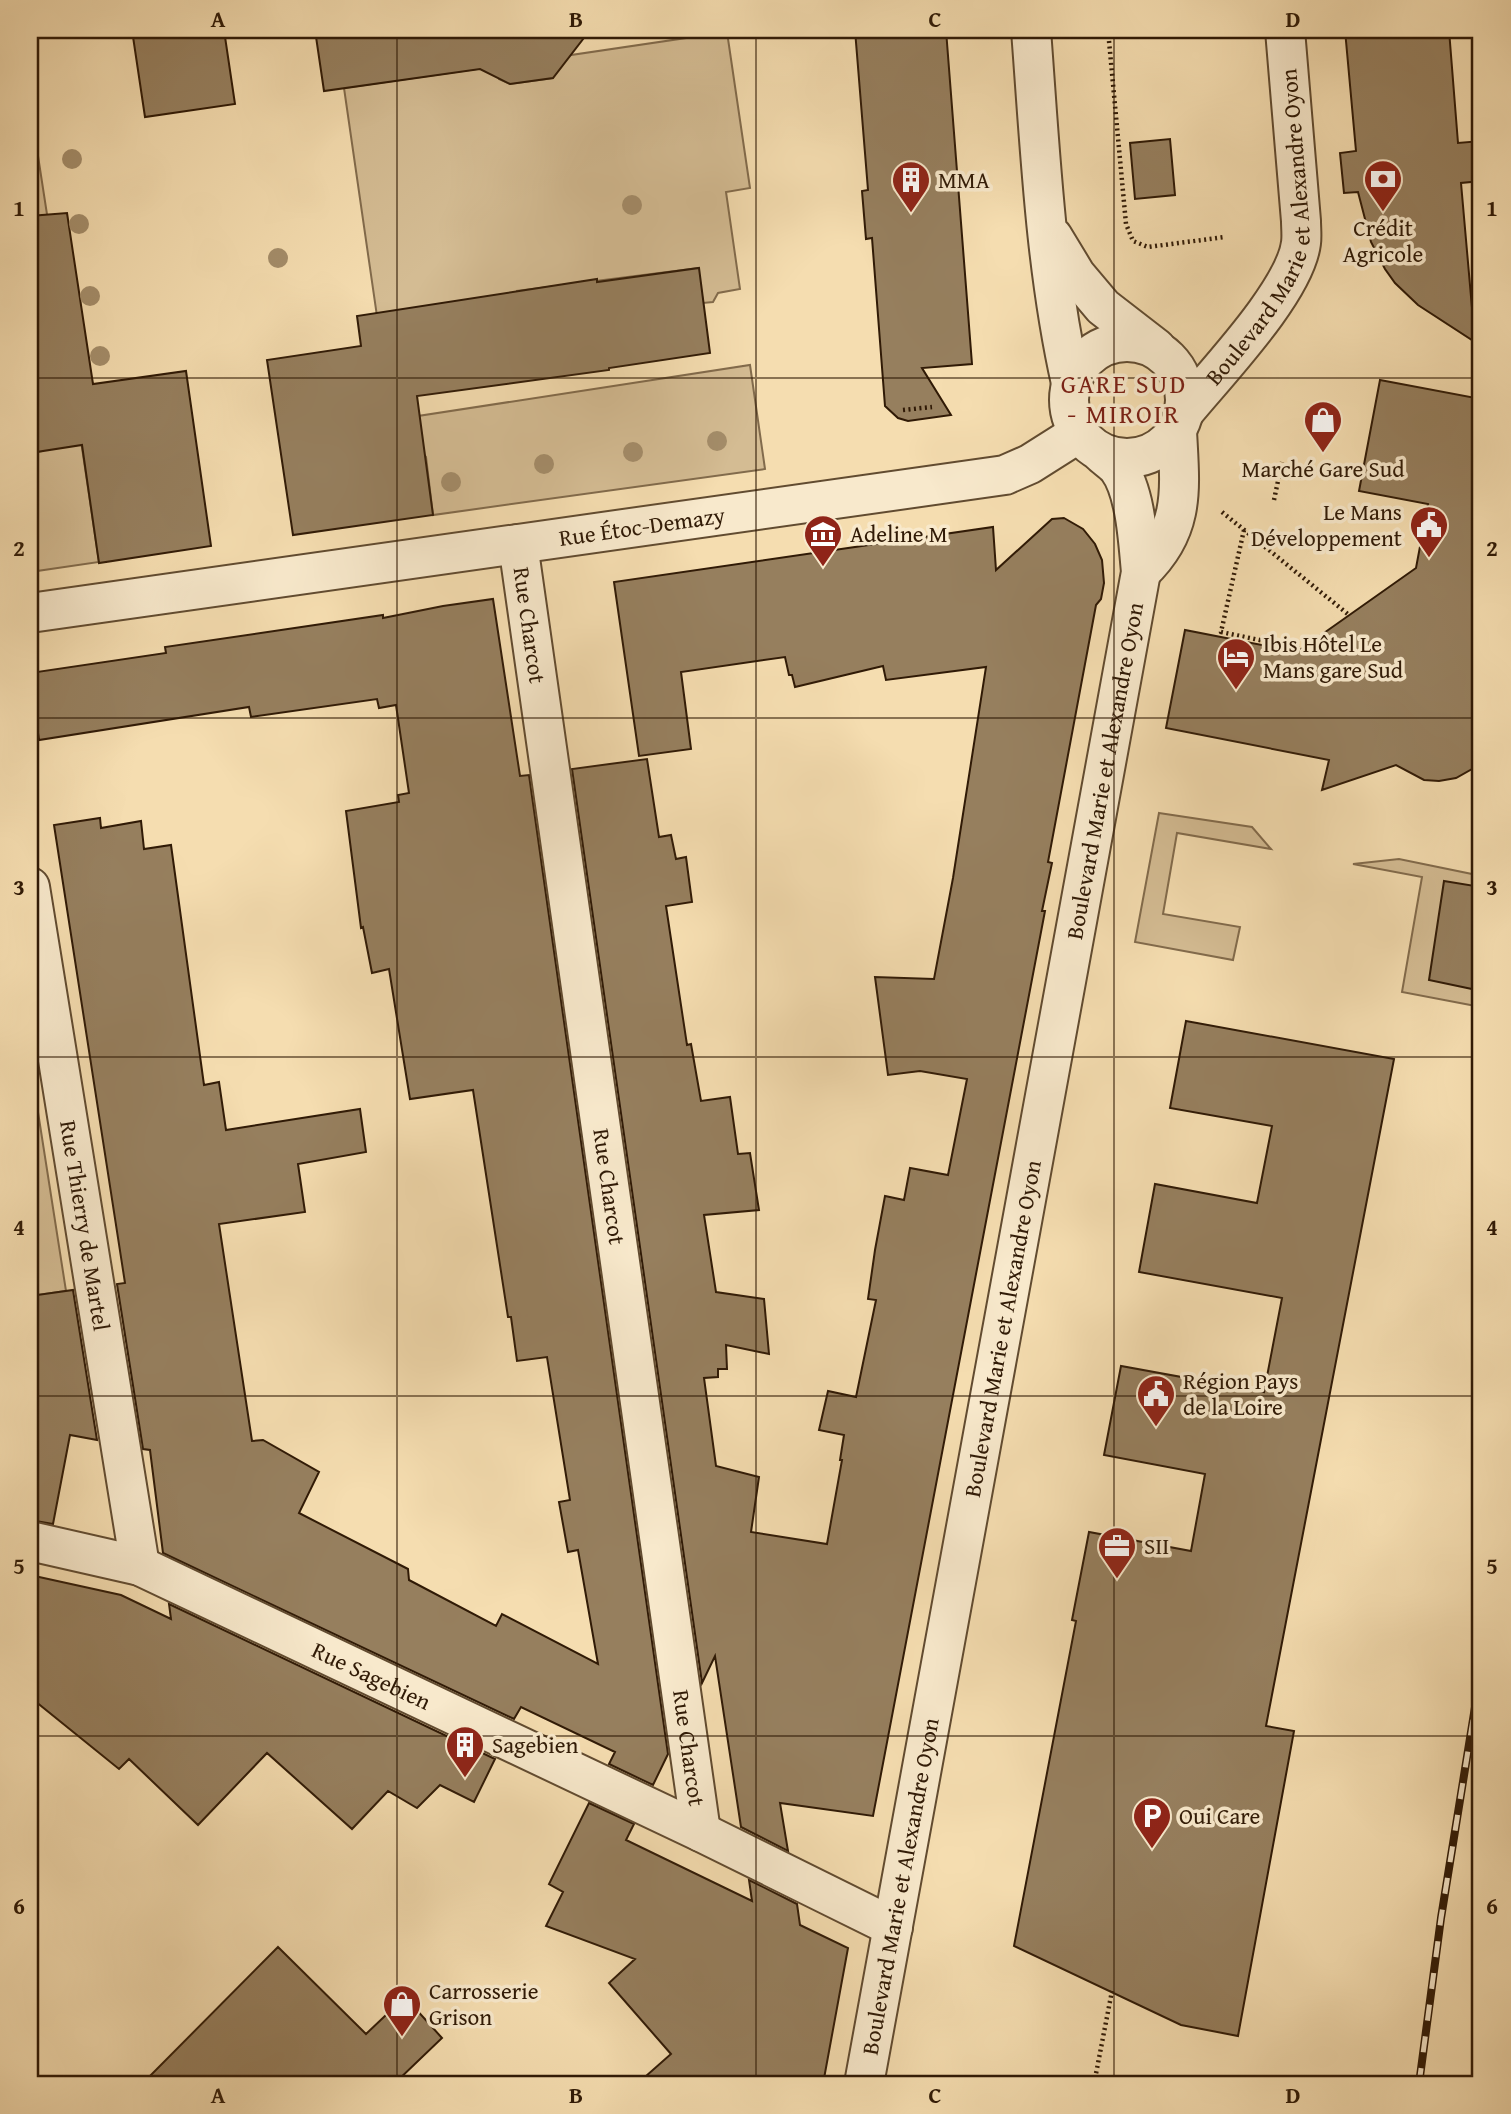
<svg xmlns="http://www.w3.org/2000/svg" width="1511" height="2114" viewBox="0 0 1511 2114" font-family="'Gentium Book Plus',serif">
  <rect width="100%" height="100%" fill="#f5ddb0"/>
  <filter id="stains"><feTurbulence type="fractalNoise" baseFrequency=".00286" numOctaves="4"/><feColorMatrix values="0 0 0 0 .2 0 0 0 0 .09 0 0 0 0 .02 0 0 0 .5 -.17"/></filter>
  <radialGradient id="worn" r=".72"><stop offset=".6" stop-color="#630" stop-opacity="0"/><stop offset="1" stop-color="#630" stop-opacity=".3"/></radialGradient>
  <path fill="#d4bc93" stroke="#826b4c" stroke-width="2" d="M727 32 750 188 726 192 740 289 718 293 713 302 703 303 698 268 517 291V293L381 344 344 88 498 66 499 79 510 84 553 78 558 57Z
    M34 130 73 383 33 389 30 368V131Z
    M750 365 765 469 433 515 426 457 392 420Z
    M77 414 99 562 30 572V453L42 451Z
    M1159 813 1252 827 1271 849 1177 833 1163 914 1240 927 1233 960 1135 942Z
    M1481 857V1007L1402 992 1422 877 1353 864 1399 859 1477 875Z
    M30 1061 66 1291 30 1296Z"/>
  <path fill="#967f5e" stroke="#301a06" stroke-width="2" d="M132 30H224L235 104 145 117Z
    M315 30H590L553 78 510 84 480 69 324 91Z
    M855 30H946L972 364 922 368 951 415 908 421 898 418 885 406 872 238 866 239 862 191 868 190Z
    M1345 30H1449L1458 143 1481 141V181L1461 183 1475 342 1418 305 1395 283 1385 269 1371 242 1358 192 1344 193 1340 153 1356 151Z
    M1170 139 1175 195 1135 199 1130 143Z
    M67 213 93 384 186 371 211 546 99 563 82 445 30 453V216Z
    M699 268 710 353 609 368V370L417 396 433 515 293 535 267 360 361 346 357 316 597 279V282Z
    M1380 380 1481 399V749L1480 757 1472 769 1456 778 1439 781 1424 780 1396 765 1322 790 1329 760 1166 728 1185 630 1297 652 1416 568 1428 504 1359 491Z
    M1064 518 1083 529 1095 544 1102 560 1104 583 1101 599 1096 605 1048 862 1052 863 1042 911H1045L873 1816 780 1803 788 1851 741 1827 715 1656 702 1683 572 769 647 759 659 837 671 835 676 859 686 857 692 902 666 906 687 1045 691 1044 701 1101 730 1097 738 1154 750 1153 759 1210 704 1215 716 1292 764 1299 769 1354 726 1345 727 1369H718V1377L704 1378 716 1466 759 1477 751 1532 827 1544 842 1460H840L844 1435 819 1430 828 1391 856 1397 876 1300 868 1299 875 1250 885 1196 904 1200 910 1168 948 1175 967 1079 920 1071 888 1075 875 977 934 979 953 878 986 667 886 680 883 666 795 687 792 675H789L785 657 681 672 691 749 639 756 614 582 993 527 996 570 1052 519Z
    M493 599 520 776 529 775 668 1754 653 1785 609 1764 615 1752 521 1707 514 1719 163 1553 150 1450 143 1449 117 1284 125 1283 54 825 100 818 101 828 141 821 144 849 171 845 204 1085 219 1082 226 1130 360 1109 366 1152 298 1164 305 1212 219 1224 252 1441 263 1440 319 1472 299 1513 408 1569 409 1580 496 1626 502 1614 598 1664 578 1550 568 1552 559 1502 570 1500 547 1357 517 1361 511 1317H508L473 1090 410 1099 389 969 372 973 363 927 361 928 346 811 399 802 398 795 409 793 396 705 379 708 377 699 251 717 249 707 39 740 30 677V673L166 653 165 647 383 615V618L443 606Z
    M1444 881 1481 887V930L1472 989 1429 980Z
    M1186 1021 1394 1059 1266 1726 1294 1731 1238 2036 1181 2025 1014 1946 1076 1621 1072 1620 1089 1532 1191 1551 1205 1474 1104 1455 1121 1366 1264 1392 1282 1298 1139 1272 1155 1184 1257 1203 1272 1126 1170 1108Z
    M73 1290 97 1440 70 1435 53 1524 30 1520V1296Z
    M30 1575 121 1595 171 1619 169 1604 495 1759 474 1802 440 1785 417 1808 388 1791 352 1829 267 1753 198 1825 129 1759 119 1769 30 1697Z
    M589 1803 634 1824 626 1840 752 1901 749 1880 797 1904 800 1925 848 1948 823 2084H637L671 2054 609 1983 635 1959 546 1926 563 1892 549 1884Z
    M278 1947 366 2034 405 1997 442 2038 394 2084H142Z"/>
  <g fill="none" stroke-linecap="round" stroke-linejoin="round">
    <defs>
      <g id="minor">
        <path d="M1031 30C1040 147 1045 267 1071 383"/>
        <path d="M1053 237 1076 275 1103 307 1156 348"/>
        <circle cx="1127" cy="400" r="58"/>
        <path id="s1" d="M1185 411C1217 372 1295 291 1301 243 1302 236 1301 228 1301 221L1285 30"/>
        <path id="s2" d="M518 544 701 1832"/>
        <path d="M1141 572C1186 529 1180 489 1177 431"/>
        <path id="s3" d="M30 613 1005 475 1030 464 1079 433"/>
        <path id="s4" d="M30 887 140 1566"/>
        <path id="s5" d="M30 1541 140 1566 701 1832 893 1927"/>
        <path id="s6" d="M864 2084 1141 572C1138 542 1136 492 1118 468 1113 462 1106 458 1101 453"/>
      </g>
    </defs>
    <use href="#minor" stroke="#614b30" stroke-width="42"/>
    <path stroke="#301a06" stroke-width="4.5" stroke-dasharray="2 3.5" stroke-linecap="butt" d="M1108 30 1126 224 1133 241 1148 247 1225 237
      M903 410 932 407
      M1274 500 1282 462
      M1222 512 1349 615
      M1244 530 1221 632 1298 648V652
      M1094 2084 1112 1991"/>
    <use href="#minor" stroke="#f8e9cc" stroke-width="38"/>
    <defs>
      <path id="rail" d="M1419 2084 1441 1918 1481 1670"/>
    </defs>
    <use href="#rail" stroke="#301a06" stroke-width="8"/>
    <use href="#rail" stroke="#f8e9cc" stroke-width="5" stroke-dasharray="16" stroke-linecap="butt"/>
  </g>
  <g fill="#a48d6a">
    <circle cx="72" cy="159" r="10"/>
    <circle cx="632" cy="205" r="10"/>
    <circle cx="79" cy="224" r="10"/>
    <circle cx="278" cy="258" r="10"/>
    <circle cx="90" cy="296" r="10"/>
    <circle cx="100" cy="356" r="10"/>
    <circle cx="717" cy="441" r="10"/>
    <circle cx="633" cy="452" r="10"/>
    <circle cx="544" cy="464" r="10"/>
    <circle cx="451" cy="482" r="10"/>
  </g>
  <path fill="none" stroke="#301a06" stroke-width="2" stroke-opacity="0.55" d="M397 30V2084M756 30V2084M1114 30V2084M30 378H1481M30 718H1481M30 1057H1481M30 1396H1481M30 1736H1481"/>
  <defs>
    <symbol id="bank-pin" viewBox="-11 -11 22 30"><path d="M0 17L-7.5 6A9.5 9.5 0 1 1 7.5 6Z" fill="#8f2418" stroke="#f8e9cc"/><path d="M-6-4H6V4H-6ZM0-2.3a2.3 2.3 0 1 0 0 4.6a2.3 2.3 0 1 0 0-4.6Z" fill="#fff"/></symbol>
    <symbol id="building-pin" viewBox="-11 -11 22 30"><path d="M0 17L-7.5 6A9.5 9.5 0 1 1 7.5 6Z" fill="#8f2418" stroke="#f8e9cc"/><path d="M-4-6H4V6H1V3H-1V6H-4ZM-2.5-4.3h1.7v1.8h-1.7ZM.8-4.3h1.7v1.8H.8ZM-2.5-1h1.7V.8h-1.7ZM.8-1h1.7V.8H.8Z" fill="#fff"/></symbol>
    <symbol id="shop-pin" viewBox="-11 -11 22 30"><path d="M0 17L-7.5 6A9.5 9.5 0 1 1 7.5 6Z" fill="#8f2418" stroke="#f8e9cc"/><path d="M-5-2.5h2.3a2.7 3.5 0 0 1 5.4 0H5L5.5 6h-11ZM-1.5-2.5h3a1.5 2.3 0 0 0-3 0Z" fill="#fff"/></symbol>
    <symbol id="civic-pin" viewBox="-11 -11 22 30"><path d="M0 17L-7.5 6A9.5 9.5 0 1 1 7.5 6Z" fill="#8f2418" stroke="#f8e9cc"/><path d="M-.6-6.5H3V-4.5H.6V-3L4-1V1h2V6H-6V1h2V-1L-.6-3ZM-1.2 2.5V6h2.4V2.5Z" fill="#fff"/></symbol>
    <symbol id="museum-pin" viewBox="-11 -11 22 30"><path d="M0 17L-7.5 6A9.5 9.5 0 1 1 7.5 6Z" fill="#8f2418" stroke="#f8e9cc"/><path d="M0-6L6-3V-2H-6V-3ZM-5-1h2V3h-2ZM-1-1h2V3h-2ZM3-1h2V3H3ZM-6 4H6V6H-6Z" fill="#fff"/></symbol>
    <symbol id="hotel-pin" viewBox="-11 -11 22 30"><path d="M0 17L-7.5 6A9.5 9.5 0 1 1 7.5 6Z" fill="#8f2418" stroke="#f8e9cc"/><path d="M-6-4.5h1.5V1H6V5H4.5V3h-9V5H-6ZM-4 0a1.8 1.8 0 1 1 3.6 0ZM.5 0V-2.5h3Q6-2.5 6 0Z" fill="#fff"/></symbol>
    <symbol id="office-pin" viewBox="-11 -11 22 30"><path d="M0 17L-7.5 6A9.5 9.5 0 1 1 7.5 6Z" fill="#8f2418" stroke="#f8e9cc"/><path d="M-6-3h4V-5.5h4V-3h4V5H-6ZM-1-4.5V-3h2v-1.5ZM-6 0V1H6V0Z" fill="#fff"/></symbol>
    <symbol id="parking-pin" viewBox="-11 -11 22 30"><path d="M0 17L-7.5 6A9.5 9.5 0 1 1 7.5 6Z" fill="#8f2418" stroke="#f8e9cc"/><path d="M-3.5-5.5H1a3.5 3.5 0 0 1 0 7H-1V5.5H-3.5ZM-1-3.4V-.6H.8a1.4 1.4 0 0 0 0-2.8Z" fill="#fff"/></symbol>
  </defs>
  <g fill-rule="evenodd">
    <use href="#bank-pin" x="1361" y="157" width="44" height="60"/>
    <use href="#building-pin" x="889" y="158" width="44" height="60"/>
    <use href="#shop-pin" x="1301" y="398" width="44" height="60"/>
    <use href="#civic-pin" x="1407" y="503" width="44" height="60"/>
    <use href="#museum-pin" x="801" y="512" width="44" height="60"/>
    <use href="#hotel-pin" x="1214" y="635" width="44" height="60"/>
    <use href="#civic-pin" x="1134" y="1372" width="44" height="60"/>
    <use href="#office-pin" x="1095" y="1524" width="44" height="60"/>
    <use href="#building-pin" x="443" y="1723" width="44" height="60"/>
    <use href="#parking-pin" x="1130" y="1794" width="44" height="60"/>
    <use href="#shop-pin" x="380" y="1982" width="44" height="60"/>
  </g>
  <g text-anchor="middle" stroke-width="7" stroke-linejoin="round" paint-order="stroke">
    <g font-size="23" fill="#301a06" stroke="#f8e9cc" text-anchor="start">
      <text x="938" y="188">MMA</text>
      <text x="1383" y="236" text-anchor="middle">Crédit<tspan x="1383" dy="26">Agricole</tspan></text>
      <text x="1323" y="477" text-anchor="middle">Marché Gare Sud</text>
      <text x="1402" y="520" text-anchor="end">Le Mans<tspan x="1402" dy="26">Développement</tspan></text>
      <text x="850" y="542">Adeline M</text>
      <text x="1263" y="652">Ibis Hôtel Le<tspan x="1263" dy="26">Mans gare Sud</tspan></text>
      <text x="1183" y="1389">Région Pays<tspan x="1183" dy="26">de la Loire</tspan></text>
      <text x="1144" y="1554">SII</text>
      <text x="492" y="1753">Sagebien</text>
      <text x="1179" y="1824">Oui Care</text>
      <text x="429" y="1999">Carrosserie<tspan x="429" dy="26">Grison</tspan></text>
    </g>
    <g font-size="23" fill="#301a06" stroke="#f8e9cc">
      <text dy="8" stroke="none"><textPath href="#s1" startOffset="210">Boulevard Marie et Alexandre Oyon</textPath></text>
      <text dy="8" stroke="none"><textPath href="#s3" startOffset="618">Rue Étoc-Demazy</textPath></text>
      <text dy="8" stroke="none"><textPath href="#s2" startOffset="82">Rue Charcot</textPath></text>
      <text dy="8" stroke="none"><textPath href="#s6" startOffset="1335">Boulevard Marie et Alexandre Oyon</textPath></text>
      <text dy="8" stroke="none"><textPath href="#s2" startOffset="649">Rue Charcot</textPath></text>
      <text dy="8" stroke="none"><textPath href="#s4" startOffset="343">Rue Thierry de Martel</textPath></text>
      <text dy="8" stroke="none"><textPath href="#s6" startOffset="768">Boulevard Marie et Alexandre Oyon</textPath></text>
      <text dy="8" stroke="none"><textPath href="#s5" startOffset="369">Rue Sagebien</textPath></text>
      <text dy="8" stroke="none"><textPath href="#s2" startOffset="1216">Rue Charcot</textPath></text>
      <text dy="8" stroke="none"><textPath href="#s6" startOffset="201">Boulevard Marie et Alexandre Oyon</textPath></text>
    </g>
    <g font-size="26" letter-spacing="2" fill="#7a1f14" stroke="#f8e9cc">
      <text x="1124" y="393">GARE SUD<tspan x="1124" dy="30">- MIROIR</tspan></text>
    </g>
  </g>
  <rect width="1511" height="2114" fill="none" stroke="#f5ddb0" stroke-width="77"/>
  <rect x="38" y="38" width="1434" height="2038" fill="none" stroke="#301a06" stroke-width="2.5"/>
  <g font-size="23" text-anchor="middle" font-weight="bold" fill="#301a06">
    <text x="218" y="27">A</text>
    <text x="576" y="27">B</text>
    <text x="935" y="27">C</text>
    <text x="1293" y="27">D</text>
    <text x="19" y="216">1</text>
    <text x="1492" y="216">1</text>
    <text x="19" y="556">2</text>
    <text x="1492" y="556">2</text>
    <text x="19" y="895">3</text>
    <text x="1492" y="895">3</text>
    <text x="19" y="1235">4</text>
    <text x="1492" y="1235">4</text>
    <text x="19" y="1574">5</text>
    <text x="1492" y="1574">5</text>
    <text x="19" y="1914">6</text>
    <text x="1492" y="1914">6</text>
    <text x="218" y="2103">A</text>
    <text x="576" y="2103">B</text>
    <text x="935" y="2103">C</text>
    <text x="1293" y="2103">D</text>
  </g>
  <rect width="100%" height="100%" filter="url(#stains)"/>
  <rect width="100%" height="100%" fill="url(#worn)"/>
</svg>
